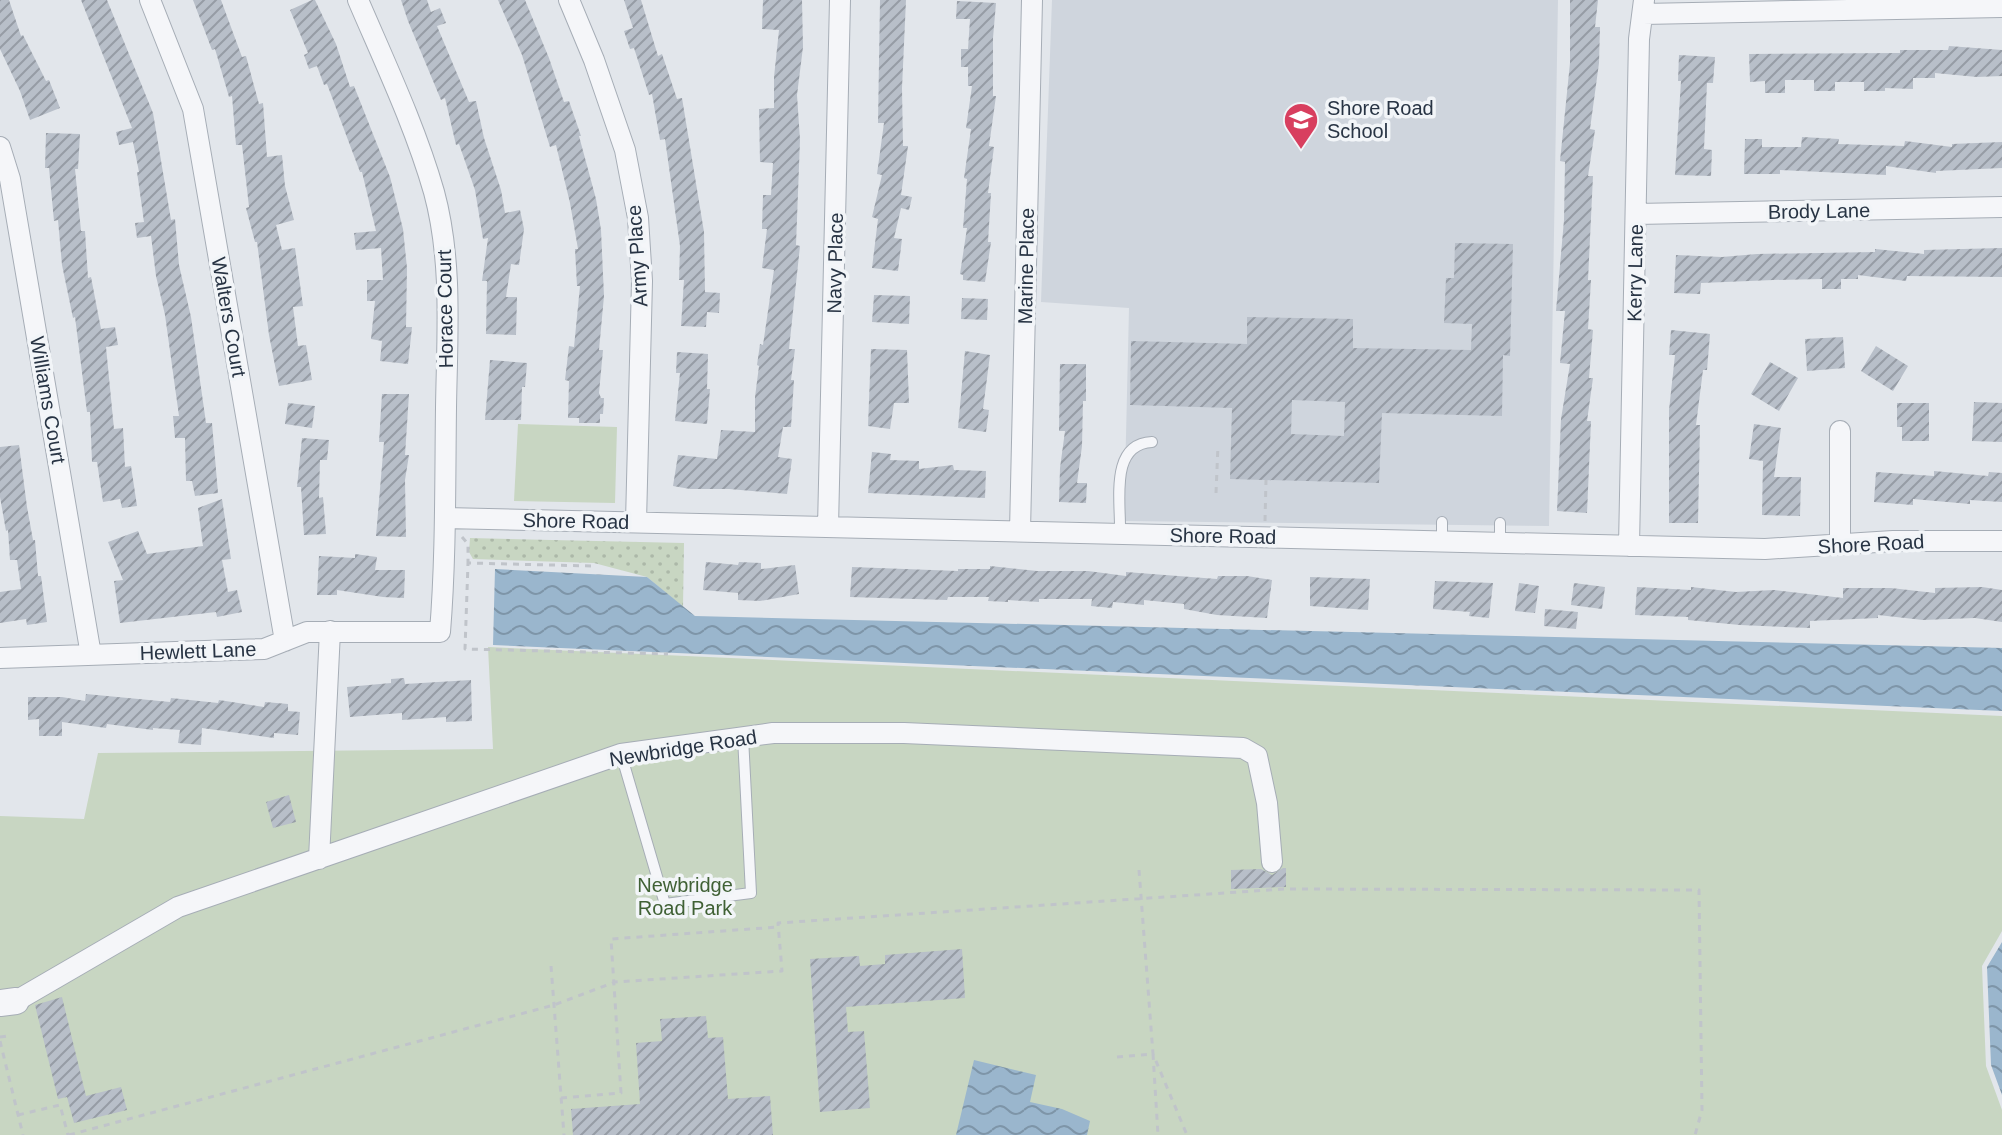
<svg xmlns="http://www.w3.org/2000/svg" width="2002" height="1135" viewBox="0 0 2002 1135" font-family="Arial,sans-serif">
  <defs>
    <pattern id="grass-dots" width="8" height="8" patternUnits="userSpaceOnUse" patternTransform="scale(2)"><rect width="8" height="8" fill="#c8d6c2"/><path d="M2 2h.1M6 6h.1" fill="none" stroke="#acb8a8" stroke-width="1.8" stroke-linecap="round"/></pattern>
    <pattern id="water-waves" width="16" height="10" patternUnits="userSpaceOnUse" patternTransform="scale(2)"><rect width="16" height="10" fill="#9ab6cd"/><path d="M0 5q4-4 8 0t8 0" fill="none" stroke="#7e95a8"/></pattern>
    <pattern id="building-hatch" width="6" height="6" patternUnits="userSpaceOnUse" patternTransform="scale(2)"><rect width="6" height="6" fill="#b8bfc9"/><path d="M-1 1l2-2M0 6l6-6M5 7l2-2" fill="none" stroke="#969ca5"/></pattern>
  </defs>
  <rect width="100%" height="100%" fill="#e2e6eb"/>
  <path fill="#cfd5dd" d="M1052 0H1558L1549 526 1124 521 1129 308 1041 302Z"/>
  <path fill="url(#grass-dots)" d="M470 538 684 543 683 607 647 577 594 563 473 559 469 552Z"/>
  <path fill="#c8d6c2" d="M518 424 617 427 615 503 514 501Z
    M488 647 2002 716V931L1982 966 1986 1066 2002 1110V1135H0V816L84 819 98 753 493 749Z"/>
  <path fill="url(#water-waves)" d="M495 569 647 577 695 616 2002 648V711L493 645Z
    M2002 942V1095L1991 1065 1987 967Z
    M974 1060 1036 1075 1030 1102 1062 1109 1090 1121 1087 1135H956Z"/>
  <path fill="url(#building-hatch)" fill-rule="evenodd" d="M0 0H9L21 36 23 35 46 81 49 80 60 108 30 120 20 91 0 49Z
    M81 0H107L153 113 171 220 175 219 179 265 191 317 206 423H212L218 493 195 496 192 481H186L185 438H175L173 416H179L165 315 156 276 151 236 137 238 135 223 144 222 137 172H139L133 142 119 145 116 132 132 128Z
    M193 0H221L242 57 246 56 259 104 263 103 267 157 282 155 285 186 294 220 276 225 282 250 295 248 303 306 293 307 298 346 306 345 312 380 279 386 269 335 257 242H255L246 208 249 207 242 145H236L232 96 229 97 215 49 212 50Z
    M312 0H315L336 44 350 87 354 86 390 177 403 229 407 268 406 327H412L408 364 380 361 382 341 371 339 375 301H367V280H383L381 248 356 250 354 233 376 231 362 172H360L327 84 324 85 317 66 309 69 304 55 308 53 290 10Z
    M401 0H427L431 12 440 8 446 23 437 26 469 102 476 101 484 138 501 190 505 213 520 210 524 229 519 265 511 264 506 297H517L516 335 486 334 487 281H482L488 238 483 239 475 190 459 144 456 145 445 98 441 100 408 21Z
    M498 0H525L549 58 564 102 569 101 581 136H579L596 199 601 230 604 296 599 350H603L599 393 601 398H604L603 414H600V423H579V418H568L569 381 565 380 569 346 574 347 580 286H577L575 249H578L570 203 556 145 550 147 522 55Z
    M624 0H641L658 56 662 54 677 99 682 98 704 232 705 292 720 293 719 313 707 312 706 327 681 326 684 280H679L680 246 665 139 660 140 652 94 649 95 634 48 630 49 624 31 633 28Z
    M763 0H802L803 47 797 95 800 140 796 245 800 246 789 349H795L791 380H794L791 427H783L778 457 792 459 787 494 729 489H690L673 486 678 455 717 459 721 430 755 432V397L759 366 757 365 760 344 763 345 774 270 762 268 767 229H762L763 195H771L773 163 760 162 759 109 774 108V77L779 30 762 29Z
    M880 0H906L902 88 903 146H908L901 195 912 197 909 210 901 208 894 238 902 239 898 271 872 268 878 219 872 217 882 175 877 174 884 123H878Z
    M1570 0H1598L1595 27H1600L1599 63 1590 129 1595 130 1588 176H1593L1588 280H1591L1588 329 1593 330 1589 378H1593L1587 421H1591L1587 513 1557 511 1561 419 1570 364 1560 363 1565 311H1556L1564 220 1565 162 1560 161 1570 63Z
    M957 1 996 3 993 38V96H996L989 146 994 147 988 193H991L988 242H991L985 282 963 280V275L960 274 967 228H963L967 179 964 178 971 129 966 128 972 86H968V67H961V49H968L970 19H956Z
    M1949 46 2002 50V76L1977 77 1935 73V78H1913V89L1885 88V91H1864V82H1835V91H1814V80H1785V93H1765V81L1750 82 1749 54 1900 53V50H1948Z
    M1679 55 1715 57 1713 83H1707L1704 149 1712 150 1711 176 1675 175 1681 81H1678Z
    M46 133 80 134 78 169H75L81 231H85L88 278 91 277 101 329 115 327 118 345 106 347 114 429 123 428 125 467 131 466 137 506 122 508 120 499 103 502 97 462H92L90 412H87L75 317 73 318 62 265 58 220 54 221 49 168H45Z
    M1802 137 1839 139 1838 144 1904 146 1905 141 1952 147V144L2002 142V168L1936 171V173L1886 166V175L1780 170V174H1744L1745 139H1762V147H1801Z
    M1455 243 1513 244 1510 356 1503 355 1502 416 1382 413 1379 483 1230 479 1232 408 1130 405 1131 341 1247 344V317L1353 319V348L1471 350 1472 324 1444 323 1446 278H1454ZM1292 400 1345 402 1344 436 1291 434Z
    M2002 248V277L1907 276 1906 281 1858 275V279H1841V289H1822V279L1773 280 1701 283 1700 294 1674 293 1676 255 1722 257 1757 254 1875 252V249L1924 254V250Z
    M874 295 910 296 909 324 872 322Z
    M962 298 988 299 987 320 961 319Z
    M1671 330 1710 334 1707 370H1703L1696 425H1700L1698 523H1669V410L1675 355H1669Z
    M1843 337 1845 368 1807 371 1805 339Z
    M1876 346 1908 366 1893 391 1861 371Z
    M871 349 907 350 909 403H894L890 429 868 426Z
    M965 351 990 355 983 409 989 410 986 432 958 428Z
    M677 352 708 354 707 389H710L707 424 675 421 680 373H676Z
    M490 360 527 363 525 387H522L521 420H485Z
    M1770 362 1798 378 1779 411 1751 394Z
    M1060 364H1086V401H1083L1082 446 1077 483H1087L1086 503 1059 502 1060 468 1065 431H1059Z
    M382 394H409L405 455H409L405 480 406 537 376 536 384 442H379Z
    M1974 402 2002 403V442L1972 441Z
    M288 403 315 406 312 428 285 424Z
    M1897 403H1929V441H1902V427H1897Z
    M1754 424 1781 428 1774 477H1801L1800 516 1762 515 1763 461 1749 459Z
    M302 438 329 440 327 460H320L319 498 323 497 326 534 304 535 301 487H297Z
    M19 445 27 507 33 540H35L38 576H41L47 622 27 625 26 619 0 623V592L21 589 17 560H10L8 530 6 531 0 497V447Z
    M872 452 891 454 890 460 919 461V469L953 465 954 470 986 471 985 498 868 493Z
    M1934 471 1988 476 1989 472 2002 473V502L1970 500V504L1913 499V505L1874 502 1876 472 1934 476Z
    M222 499 231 559 222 560 228 592 237 590 242 612 217 617 216 612 120 623 114 581 123 580 108 542 138 531 147 554 203 546 198 508Z
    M355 554 377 557 375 570H405L404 598 383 597 337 590V595H317L319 556 355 558Z
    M706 562 738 565 739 562 761 563V569L795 565 799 594 760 601 738 600V593L703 590Z
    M990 566 1037 571H1088L1126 576V572L1217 579 1218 576H1247L1272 580 1267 618 1217 615 1184 609V604L1144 600V605L1113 602 1112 608 1091 606 1092 599H1039V602L1008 600V602L988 601 989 597H948L947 600 850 597 852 567 958 571V569H990Z
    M1310 577 1370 579 1368 610 1310 606Z
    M1435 581 1493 583 1489 618 1469 616 1470 612 1433 609Z
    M1519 583 1539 586 1535 613 1515 611Z
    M1574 583 1605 587 1602 609 1571 605Z
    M1637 587 1691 590V587L1736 592 1774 590 1843 598V588H1891L1935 593V588L1982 587 2002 590V622L1975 618 1923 620 1878 615V618L1810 621V628L1740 625 1688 620V617L1635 615Z
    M1545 609 1578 612 1576 629 1544 626Z
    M404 678 405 684 471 680 472 721 446 722V717L402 720V713L350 717 347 687 391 683V679Z
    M86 694 170 702 171 698 218 703 219 700 264 707 265 702 288 704V711L300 712 298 735 274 733V738L202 728 201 745 178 743 180 730 153 728V730L107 724 106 728 62 722V736H39V719L28 720V697H62L85 701Z
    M289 795 296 822 273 828 266 802Z
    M1283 868H1286V887L1231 889V870L1261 869 1272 875Z
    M962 949 965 998 846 1007 848 1032 864 1031 870 1108 820 1112 810 959 859 956 860 966 885 964V955Z
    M62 997 86 1096 121 1087 127 1110 74 1123 67 1097 58 1099 35 1005Z
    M706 1016 708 1038 723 1037 728 1099 770 1096 773 1135H573L571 1109 640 1104 636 1043 662 1041 660 1019Z"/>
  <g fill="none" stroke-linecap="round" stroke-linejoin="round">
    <defs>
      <path id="service" d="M1120 533C1121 502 1109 444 1152 442
        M1442 541V522
        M1500 543V523
        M621 754 665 904 751 893 743 737"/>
      <path id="minor" d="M150 0 193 109 285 641
        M569 0 594 60 625 150 638 218 642 281 636 522
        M1643 14 2002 7
        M0 147 10 179 91 655
        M1636 214 2002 207
        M1840 431V545
        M445 518 1765 549 1893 541H2002
        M828 527 840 0
        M1020 531 1032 0
        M1629 546 1639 39 1644 0
        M0 658 264 649 307 632H440C446 558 445 483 446 408 447 336 453 262 434 192 415 126 385 63 358 0
        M319 859 330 631
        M16 1001 178 907 621 754 773 733H904L1243 748 1257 756 1267 803 1272 862"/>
      <path id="tertiary" d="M0 1003 16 1001"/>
    </defs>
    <use href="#service" stroke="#a6adb6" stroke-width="12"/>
    <use href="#minor" stroke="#a6adb6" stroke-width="22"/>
    <use href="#tertiary" stroke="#a6adb6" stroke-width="28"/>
    <path stroke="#c0c4ca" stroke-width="3" stroke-dasharray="6 6" stroke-linecap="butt" d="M1216 493 1218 445
      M1265 521 1266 480
      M462 537 468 544V563
      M591 566 468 563 465 649 668 654
      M1139 870 1153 1054 1187 1135
      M551 966 564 1135
      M0 1037 7 1036
      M0 1041 23 1135
      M1117 1057 1153 1054 1158 1135
      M561 1098 621 1093 611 939 778 927
      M18 1115 60 1105 68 1135
      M69 1135 554 1005 615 982 782 971 778 923 1284 889 1699 890 1702 1110 1695 1135"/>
    <use href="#service" stroke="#f5f6f9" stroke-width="10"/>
    <use href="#minor" stroke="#f5f6f9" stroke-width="20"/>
    <use href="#tertiary" stroke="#f5f6f9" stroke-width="26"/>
  </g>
  <defs>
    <symbol id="school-pin" viewBox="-11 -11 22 30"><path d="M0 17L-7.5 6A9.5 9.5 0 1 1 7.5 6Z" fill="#d83f5f" stroke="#f2f5f8"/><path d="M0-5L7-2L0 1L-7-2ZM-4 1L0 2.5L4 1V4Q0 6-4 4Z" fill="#fff"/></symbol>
  </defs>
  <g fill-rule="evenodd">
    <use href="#school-pin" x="1281" y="100" width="40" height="54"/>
  </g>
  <g text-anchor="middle" stroke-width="7" stroke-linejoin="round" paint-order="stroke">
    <g font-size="20" fill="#283444" stroke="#f2f5f8" text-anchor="start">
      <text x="1327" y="115">Shore Road<tspan x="1327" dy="23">School</tspan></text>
    </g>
    <g font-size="20" fill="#283444" stroke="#f2f5f8">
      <text transform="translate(1819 211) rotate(-1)" y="7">Brody Lane</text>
      <text transform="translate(637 256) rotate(-94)" y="7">Army Place</text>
      <text transform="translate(835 263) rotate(-89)" y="7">Navy Place</text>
      <text transform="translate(1026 266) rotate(-89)" y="7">Marine Place</text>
      <text transform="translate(1635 273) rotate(-89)" y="7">Kerry Lane</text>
      <text transform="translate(445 309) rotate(-91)" y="7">Horace Court</text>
      <text transform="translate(229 317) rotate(80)" y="7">Walters Court</text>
      <text transform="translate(48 400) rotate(80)" y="7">Williams Court</text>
      <text transform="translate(576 521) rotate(1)" y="7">Shore Road</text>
      <text transform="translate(1223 536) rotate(1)" y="7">Shore Road</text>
      <text transform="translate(1871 544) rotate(-3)" y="7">Shore Road</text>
      <text transform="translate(198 651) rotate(-2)" y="7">Hewlett Lane</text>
      <text transform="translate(683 748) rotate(-9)" y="7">Newbridge Road</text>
    </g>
    <g font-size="20" fill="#406135" stroke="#f2f5f8">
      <text x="685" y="892">Newbridge<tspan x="685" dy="23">Road Park</tspan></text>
    </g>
  </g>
</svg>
